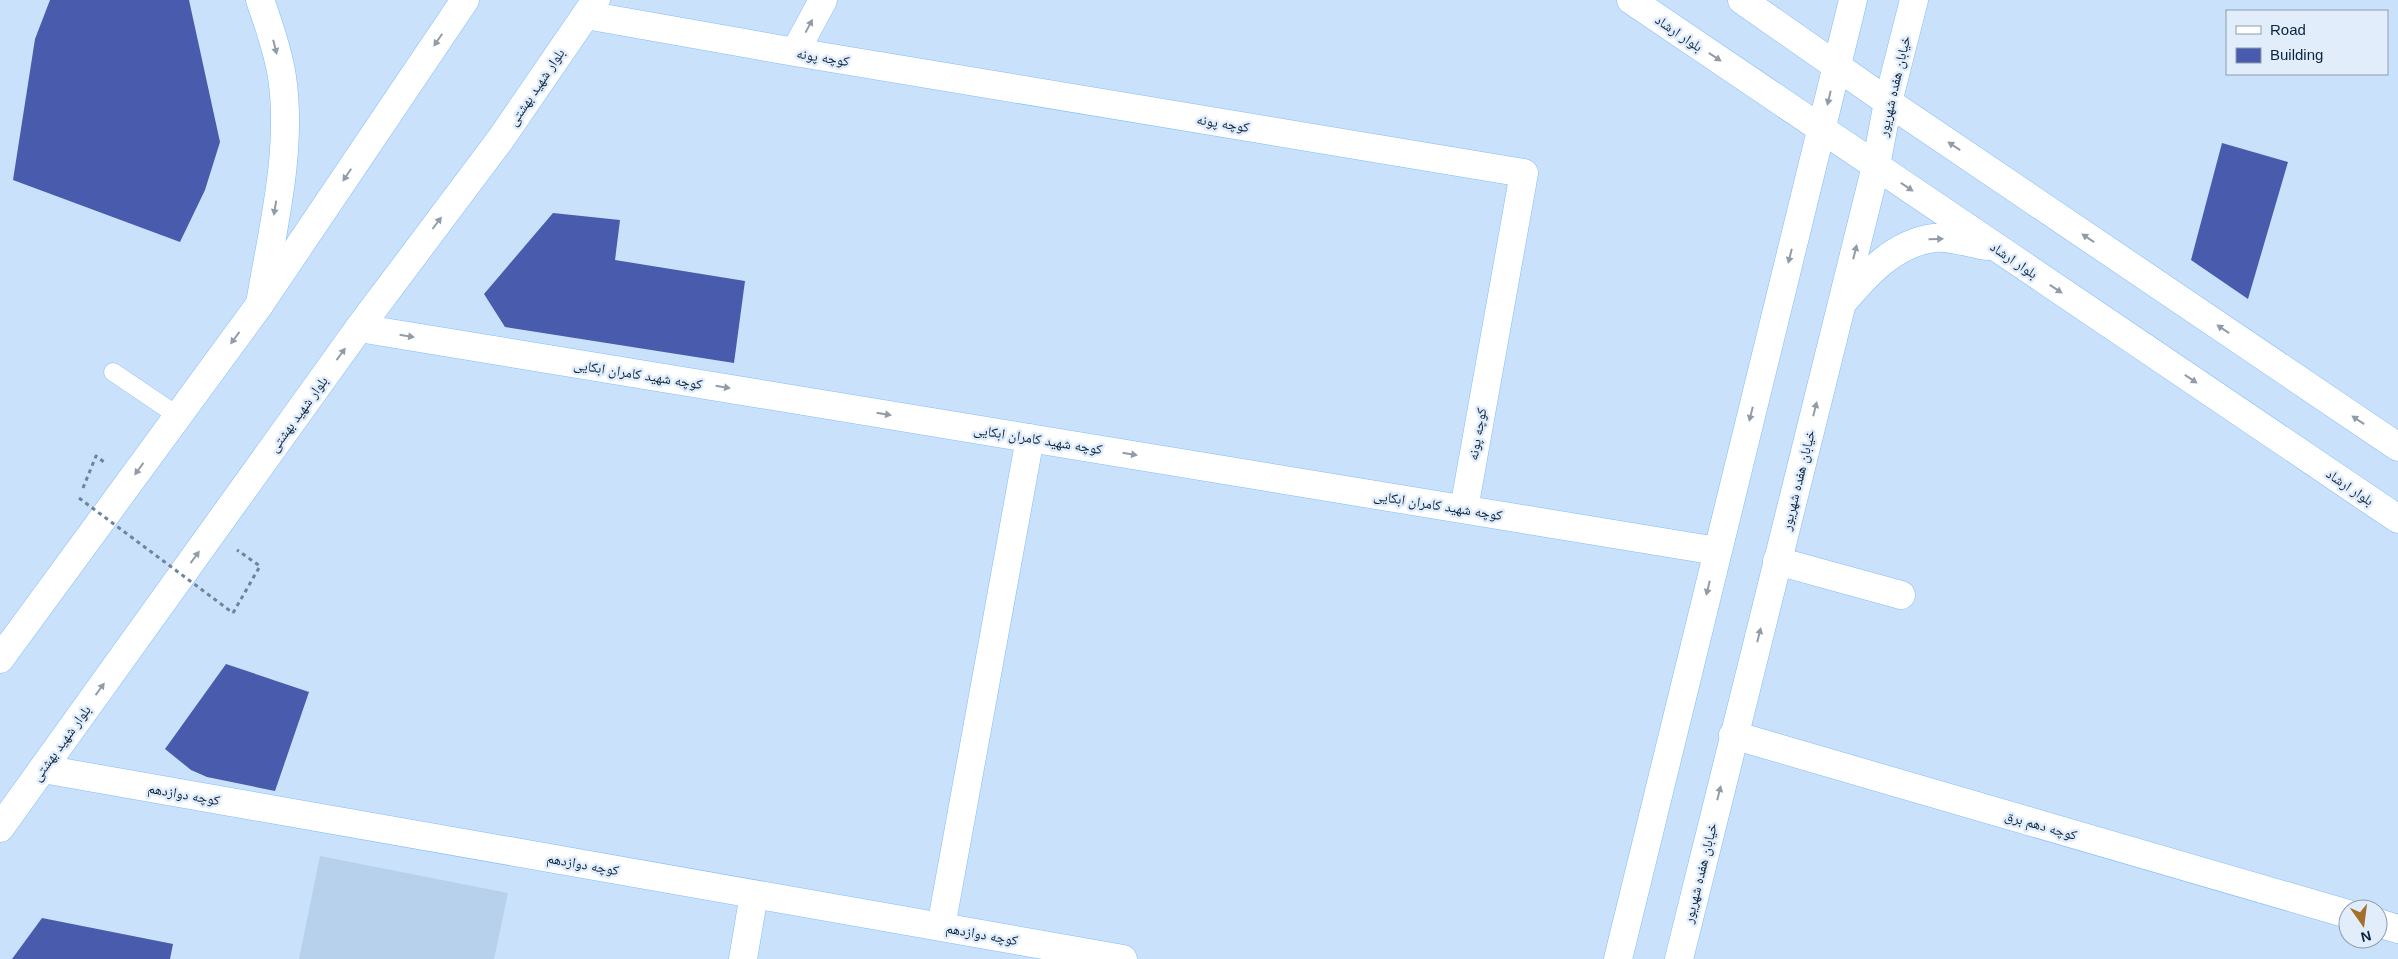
<svg xmlns="http://www.w3.org/2000/svg" width="2398" height="959" viewBox="0 0 2398 959" font-family="Helvetica,'Noto Naskh Arabic',sans-serif">
  <rect width="100%" height="100%" fill="#c9e1fb"/>
  <path fill="#b7d1ed" d="M320 856 508 893 494 959H299Z"/>
  <path fill="#485bac" d="M50 0H189L220 142 205 190 180 242 13 180 35 39Z
    M2222 143 2288 162 2248 299 2191 260Z
    M553 213 620 220 615 260 745 281 734 363 505 327 484 294Z
    M226 664 309 692 275 791 207 777 191 770 165 749Z
    M42 918 173 944 170 959H12Z"/>
  <g fill="none" stroke-linecap="round" stroke-linejoin="round">
    <defs>
      <path id="lane" d="M113 372 178 416"/>
      <path id="street" d="M586 15 795 52 1524 173 1464 509
        M795 52 823 0
        M359 328 1717 551
        M1777 561 1901 595
        M1733 735 2348 914
        M43 769 1123 959
        M2378 923 2398 929
        M941 927 1030 438
        M743 959 754 894"/>
      <path id="secondary" d="M1631 0 2398 519
        M1742 0 1888 102 2398 447
        M1844 301C1868 273 1895 243 1934 238 1948 236 1973 244 1987 246
        M260 304C272 231 293 151 282 77 278 51 269 25 260 0
        M1618 959 1853 0
        M1679 959 1876 166 1888 102 1914 0"/>
      <path id="primary" d="M0 659 260 304 465 0
        M0 828 359 328 500 140 596 0"/>
    </defs>
    <use href="#lane" stroke="#80bcfb" stroke-width="19"/>
    <use href="#street" stroke="#80bcfb" stroke-width="29"/>
    <use href="#secondary" stroke="#80bcfb" stroke-width="29"/>
    <use href="#primary" stroke="#80bcfb" stroke-width="29"/>
    <path stroke="#6c849d" stroke-width="3" stroke-dasharray="4 4" stroke-linecap="butt" d="M83 488 96 456 104 462
      M233 613 260 566 237 550"/>
    <use href="#lane" stroke="#fff" stroke-width="18"/>
    <use href="#street" stroke="#fff" stroke-width="28"/>
    <use href="#secondary" stroke="#fff" stroke-width="28"/>
    <use href="#primary" stroke="#fff" stroke-width="28"/>
    <path stroke="#6c849d" stroke-width="3" stroke-dasharray="4 4" stroke-linecap="butt" d="M79 498 233 613"/>
  </g>
  <defs><path id="oneway-solid" d="M-6-.8H1V-3.2L6.5 0L1 3.2V.8H-6Z" transform="scale(1.25)"/></defs>
  <g fill="#929ca8">
    <use href="#oneway-solid" transform="translate(809 26) rotate(-62)"/>
    <use href="#oneway-solid" transform="translate(438 40) rotate(124)"/>
    <use href="#oneway-solid" transform="translate(275 47) rotate(76)"/>
    <use href="#oneway-solid" transform="translate(1715 57) rotate(34)"/>
    <use href="#oneway-solid" transform="translate(1829 98) rotate(103)"/>
    <use href="#oneway-solid" transform="translate(1954 146) rotate(-146)"/>
    <use href="#oneway-solid" transform="translate(347 175) rotate(124)"/>
    <use href="#oneway-solid" transform="translate(1907 187) rotate(34)"/>
    <use href="#oneway-solid" transform="translate(275 208) rotate(99)"/>
    <use href="#oneway-solid" transform="translate(437 223) rotate(-53)"/>
    <use href="#oneway-solid" transform="translate(2088 238) rotate(-146)"/>
    <use href="#oneway-solid" transform="translate(1936 239) rotate(-1)"/>
    <use href="#oneway-solid" transform="translate(1855 252) rotate(-76)"/>
    <use href="#oneway-solid" transform="translate(1790 256) rotate(104)"/>
    <use href="#oneway-solid" transform="translate(2056 289) rotate(34)"/>
    <use href="#oneway-solid" transform="translate(2223 329) rotate(-146)"/>
    <use href="#oneway-solid" transform="translate(407 336) rotate(9)"/>
    <use href="#oneway-solid" transform="translate(235 338) rotate(126)"/>
    <use href="#oneway-solid" transform="translate(341 354) rotate(-54)"/>
    <use href="#oneway-solid" transform="translate(2191 379) rotate(34)"/>
    <use href="#oneway-solid" transform="translate(723 387) rotate(9)"/>
    <use href="#oneway-solid" transform="translate(1815 409) rotate(-76)"/>
    <use href="#oneway-solid" transform="translate(884 414) rotate(9)"/>
    <use href="#oneway-solid" transform="translate(1751 414) rotate(104)"/>
    <use href="#oneway-solid" transform="translate(2358 420) rotate(-146)"/>
    <use href="#oneway-solid" transform="translate(1130 454) rotate(9)"/>
    <use href="#oneway-solid" transform="translate(139 469) rotate(126)"/>
    <use href="#oneway-solid" transform="translate(195 557) rotate(-54)"/>
    <use href="#oneway-solid" transform="translate(1708 588) rotate(104)"/>
    <use href="#oneway-solid" transform="translate(1759 635) rotate(-76)"/>
    <use href="#oneway-solid" transform="translate(100 689) rotate(-54)"/>
    <use href="#oneway-solid" transform="translate(1719 793) rotate(-76)"/>
  </g>
  <g text-anchor="middle" stroke-width="5" stroke-linejoin="round" paint-order="stroke">
    <g font-size="14" fill="#0c243d" stroke="#e1edfa">
      <text transform="translate(1679 33) rotate(34)" y="5">بلوار ارشاد</text>
      <text transform="translate(823 57) rotate(9)" y="5">کوچه پونه</text>
      <text transform="translate(1894 86) rotate(-77)" y="5">خیابان هفده شهریور</text>
      <text transform="translate(536 87) rotate(-56)" y="5">بلوار شهید بهشتی</text>
      <text transform="translate(1223 123) rotate(9)" y="5">کوچه پونه</text>
      <text transform="translate(2014 260) rotate(34)" y="5">بلوار ارشاد</text>
      <text transform="translate(638 374) rotate(9)" y="5">کوچه شهید کامران ابکایی</text>
      <text transform="translate(298 414) rotate(-54)" y="5">بلوار شهید بهشتی</text>
      <text transform="translate(1477 434) rotate(-80)" y="5">کوچه پونه</text>
      <text transform="translate(1038 439) rotate(9)" y="5">کوچه شهید کامران ابکایی</text>
      <text transform="translate(1798 480) rotate(-76)" y="5">خیابان هفده شهریور</text>
      <text transform="translate(2350 487) rotate(34)" y="5">بلوار ارشاد</text>
      <text transform="translate(1438 505) rotate(9)" y="5">کوچه شهید کامران ابکایی</text>
      <text transform="translate(61 743) rotate(-54)" y="5">بلوار شهید بهشتی</text>
      <text transform="translate(184 794) rotate(10)" y="5">کوچه دوازدهم</text>
      <text transform="translate(2041 825) rotate(16)" y="5">کوچه دهم برق</text>
      <text transform="translate(583 864) rotate(10)" y="5">کوچه دوازدهم</text>
      <text transform="translate(1700 873) rotate(-76)" y="5">خیابان هفده شهریور</text>
      <text transform="translate(982 934) rotate(10)" y="5">کوچه دوازدهم</text>
    </g>
  </g>
  <rect x="2226" y="10" width="162" height="65" fill="#e1edfa" stroke="#8c9dae"/>
  <rect x="2236" y="26" width="25" height="8" fill="#ffffff" stroke="#8c9dae"/>
  <text x="2270" y="35" font-size="15" fill="#0c243d">Road</text>
  <rect x="2236" y="48" width="25" height="15" fill="#485bac" stroke="#8c9dae"/>
  <text x="2270" y="60" font-size="15" fill="#0c243d">Building</text>
  <g transform="translate(2363 924) rotate(166)"><circle r="24" fill="#e1edfa" stroke="#8c9dae"/>
  <path d="M0-4L9 19L0 12L-9 19Z" fill="#a47029"/>
  <text y="-8" font-size="14" font-weight="bold" text-anchor="middle" fill="#0c243d">N</text>
  </g>
</svg>
